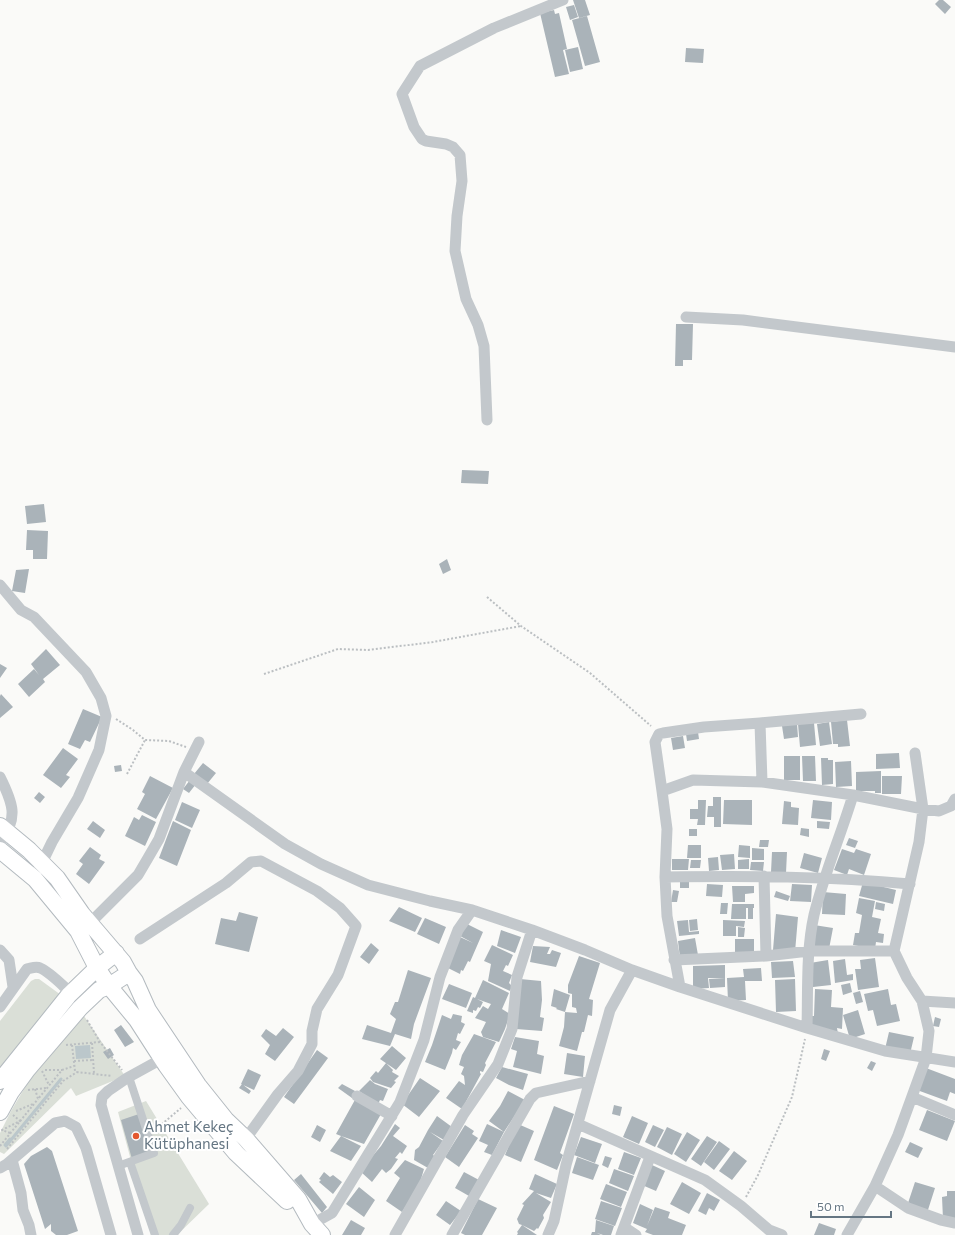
<svg xmlns="http://www.w3.org/2000/svg" width="955" height="1235" viewBox="0 0 955 1235" font-family="Commissioner,sans-serif">
  <rect width="100%" height="100%" fill="#fafaf8"/>
  <path fill="#dadfd7" d="M35 979H39L61 995 0 1072V1021L31 981Z
    M84 1016 125 1076 76 1096 71 1088 4 1154 0 1152V1133L11 1111 36 1069Z
    M146 1101 209 1204 177 1235H151L118 1112Z"/>
  <path fill="#bbc7cb" d="M90 1045 91 1058 76 1059 75 1046Z"/>
  <g fill="none" stroke-linecap="round" stroke-linejoin="round">
    <path stroke="#bbc7cb" stroke-width="3" d="M5 1145 10 1139
      M6 1146 61 1079"/>
  </g>
  <path fill="#aab3b9" d="M573 0H585L590 15 579 18Z
    M939 0H943L951 7 945 14 935 4Z
    M574 5 578 17 570 20 566 7Z
    M554 10 555 14 559 13 567 49 563 50 569 74 555 77 540 13Z
    M587 16 600 62 585 66 572 20Z
    M578 47 583 69 570 72 565 50Z
    M686 48 704 49 703 63 685 62Z
    M676 324H693L692 360H683V366H675Z
    M462 470 489 471 488 484 461 483Z
    M44 504 46 522 27 524 25 506Z
    M27 530 48 531 47 559H33V550H26Z
    M447 559 451 570 443 574 439 564Z
    M29 569 25 593 12 591 16 570Z
    M46 649 60 665 43 679 45 682 29 697 18 684 34 669 39 675 31 664Z
    M0 664 7 668 0 678Z
    M1 694 13 707 0 718V696Z
    M83 709 102 717 90 742 85 740 80 749 68 744Z
    M847 720 850 746 838 747V744H833L831 722Z
    M829 722 832 744 820 746 817 724Z
    M814 723 816 745 800 747 798 724Z
    M797 724 798 737 784 739 782 726Z
    M698 732 699 739 687 741 686 734Z
    M683 736 685 748 673 750 671 738Z
    M63 748 78 759 66 775 70 777 61 788 43 775Z
    M899 753 900 768 876 769V754Z
    M784 756H800V780H784Z
    M802 756H815L816 781H803Z
    M821 758H828V760H833V784L822 785Z
    M851 761 852 786 836 787 835 762Z
    M203 763 216 773 207 784 194 774Z
    M121 765 122 771 115 772 114 766Z
    M881 771V793H875V791H856V772Z
    M150 776 173 788 156 819 137 809 145 794 142 792Z
    M882 776H902L901 794H882Z
    M190 780 196 784 189 793 183 789Z
    M39 792 45 797 40 803 34 798Z
    M713 797H721V827H714V817H707L708 806H713Z
    M698 800H706L705 825H697L698 819H690V809H698Z
    M724 800H752V825L723 824Z
    M813 800 832 802 831 820 811 818Z
    M784 801 791 802V807L799 808 798 825 782 824Z
    M182 802 200 810 192 828 175 820Z
    M142 815 156 822 145 846 125 836 134 817 139 820Z
    M93 821 105 830 100 838 87 829Z
    M173 821 191 830 177 866 159 858Z
    M817 821 830 822 829 829 817 828Z
    M801 828 809 829V837L800 835Z
    M689 829H697V836H689Z
    M849 838 858 841 855 848 846 845Z
    M760 840H769L768 847H759Z
    M688 845H701V858H687Z
    M739 845 750 846V858L738 857Z
    M90 847 101 855 99 859 105 862 89 884 76 874 83 864 79 861Z
    M752 848 764 849V860H752Z
    M842 849 854 853 856 849 871 854 864 875 849 869 847 875 834 870Z
    M772 852H787L786 873 771 872Z
    M804 853 822 858 818 873 800 868Z
    M734 854 735 869 722 870 720 855Z
    M718 857 719 870 709 871 708 858Z
    M672 859H689L688 870H672Z
    M749 859V869H738V860Z
    M691 860H701L700 868H690Z
    M751 862H764L763 871 750 870Z
    M680 882H689V888H680Z
    M863 882 896 890 893 904 859 896Z
    M707 884 723 885 722 897 706 896Z
    M792 884 812 885 811 902 790 901Z
    M732 886H754V893L745 894V902H733Z
    M673 890 679 891 677 902H671Z
    M776 891 790 896 788 901 774 897Z
    M823 892 846 894 845 915 822 914Z
    M859 898 875 901 872 917 881 919 878 933 884 934 883 943 876 942 875 949 853 945 855 933H859L862 915 856 913Z
    M876 902 885 904 884 911 875 909Z
    M721 903H728L727 914H720Z
    M732 904H754V908H746V919H731Z
    M399 907 422 918 415 932 389 921Z
    M748 908H753V919H748Z
    M239 912 258 917 249 952 215 944 221 918 236 921Z
    M776 914 798 917 795 952 773 950Z
    M425 918 446 927 439 944 417 934Z
    M697 919 698 930 690 931 689 920Z
    M688 920 689 932 699 931V934L679 936 677 921Z
    M723 920 745 921 744 927 736 926V936H723Z
    M467 924 483 932 470 962 468 961 463 971 461 970 460 974 446 967 460 937 473 943 460 936Z
    M814 925 833 928 829 949 810 946Z
    M738 927 745 928 744 937H738Z
    M501 930 521 937 515 953 497 946Z
    M695 938 698 955 680 958 678 941Z
    M735 939H754V956H735Z
    M371 943 379 950 369 964 360 957Z
    M492 945 513 955 508 966 506 965 503 971 512 975 509 983 512 986 510 991 488 981 491 964 484 961Z
    M533 946 550 947 547 954H550L552 950 561 953 556 967 530 962Z
    M579 956 600 963 589 999 593 1000 592 1016 588 1015 584 1032H582L577 1051 559 1046 564 1027 565 1012 577 1013 576 1008 572 1007V994L568 993V985Z
    M875 958 879 987 858 990 855 969H861L860 960Z
    M845 959 847 975 853 974V980L835 983 833 961Z
    M828 960 831 985 813 987 810 963Z
    M793 961 795 977 772 978 771 962Z
    M725 965V978H708L709 988 693 989V966Z
    M761 968 762 981H745L746 1000 728 1001 727 978 744 977 743 969Z
    M408 970 431 978 414 1024 411 1039 395 1034 390 1046 362 1039 367 1025 391 1033 396 1019 390 1014 395 1002H398Z
    M725 978V987L710 988 709 979Z
    M520 979 541 981 542 1000 540 1017 544 1018 542 1031 516 1029Z
    M795 979 796 1011 776 1012 775 980Z
    M483 980 509 993 502 1009 510 1014 505 1029 499 1042 483 1037 481 1032 486 1022 475 1018 483 1006 488 1009 491 1004 477 999 483 1002 480 1008 478 1007 476 1011 473 1010V1013L467 1011 473 997 475 998Z
    M850 983 852 992 843 995 841 985Z
    M449 984 472 993 466 1008 442 999Z
    M554 989 570 995 565 1012 556 1009 557 1008 551 1006Z
    M815 989 832 990 831 1007 843 1008 842 1029 837 1028 838 1034 810 1027 809 1016H814Z
    M888 989 891 1005 896 1004 900 1021 877 1026 873 1010 868 1011 864 994Z
    M860 991 863 1002 856 1004 853 993Z
    M858 1010 865 1034 850 1039 843 1015Z
    M453 1014 462 1016 461 1022 465 1024 460 1034 458 1033 456 1040 461 1042 456 1050 453 1048 452 1053 445 1070 425 1062 432 1045 442 1015 451 1019Z
    M935 1017 941 1019 939 1027 933 1026Z
    M121 1025 134 1042 125 1047 114 1030Z
    M283 1028 294 1037 275 1061 265 1054 270 1045 261 1036 266 1029 276 1036Z
    M889 1032 914 1037 910 1054 885 1049Z
    M474 1034 496 1042 485 1063 486 1065 483 1072 480 1071V1073L481 1074 462 1109 446 1098 459 1081 465 1085 464 1076 461 1074 464 1067 459 1065 462 1055Z
    M515 1037 539 1041 537 1054 544 1056 541 1074 513 1067 517 1051 511 1049Z
    M392 1046 406 1058 396 1070 380 1059Z
    M110 1048 114 1055 108 1059 103 1052Z
    M824 1049 830 1051 826 1061 821 1059Z
    M317 1050 328 1058 294 1104 284 1097Z
    M567 1053 585 1056 583 1077 564 1074Z
    M871 1061 876 1063 872 1071 867 1068Z
    M386 1063 393 1070 392 1072 399 1076 394 1081 396 1082 391 1088 373 1082 370 1078 376 1071 378 1073Z
    M502 1067 528 1074 523 1090 509 1085 496 1078Z
    M926 1068 955 1079V1094L950 1092 947 1101 917 1090Z
    M248 1069 261 1075 254 1090 241 1084Z
    M420 1078 440 1091 419 1117 402 1104Z
    M370 1080 375 1084 388 1089 383 1101 380 1100 378 1104 359 1091Z
    M242 1084 251 1091 249 1094 239 1088Z
    M342 1084 355 1091 352 1098 338 1088Z
    M508 1091 525 1100 504 1132 492 1155 484 1152 488 1145 479 1141 487 1124 504 1132 489 1121 500 1106Z
    M356 1098 381 1114 364 1144 341 1136 361 1146 351 1161 330 1151 341 1136 336 1134Z
    M614 1105 622 1107 620 1116 612 1114Z
    M554 1106 574 1114 560 1153 563 1155 557 1170 534 1160Z
    M927 1110 955 1121 947 1141 919 1130Z
    M139 1114 151 1152 132 1159 121 1120Z
    M437 1116 452 1127 444 1140 430 1132 443 1141 433 1155 436 1157 428 1168 414 1160 415 1150 419 1147 428 1130Z
    M632 1116 648 1123 639 1144 623 1137Z
    M395 1124 400 1128 393 1136 407 1146 402 1154 400 1152 395 1158 398 1159 391 1169 386 1173 382 1169 372 1182 361 1172 370 1159 381 1146Z
    M518 1124 534 1131 521 1162 505 1155Z
    M317 1125 326 1130 320 1142 311 1137Z
    M465 1125 474 1131 472 1134 478 1138 459 1167 445 1157Z
    M653 1125 664 1130 655 1147 645 1142Z
    M667 1127 682 1134 672 1155 657 1147Z
    M687 1132 700 1140 686 1162 674 1154Z
    M707 1136 717 1142 701 1166 691 1159Z
    M581 1137 602 1144 595 1163 574 1155Z
    M719 1141 730 1149 714 1170 704 1162Z
    M910 1142 923 1148 918 1158 905 1152Z
    M47 1147 52 1151 78 1231 67 1235H56L51 1231V1224L45 1229 24 1164 31 1156Z
    M734 1151 747 1161 732 1180 719 1171Z
    M624 1152 641 1158 634 1175 618 1169Z
    M605 1156 612 1158 608 1168 602 1165Z
    M577 1157 599 1165 593 1180 572 1173Z
    M405 1160 424 1169 419 1186 402 1212 386 1201 400 1178 394 1173Z
    M652 1165 665 1171 656 1191 642 1185Z
    M614 1169 634 1176 628 1191 609 1183Z
    M324 1172 330 1177 333 1175 342 1182 333 1194 319 1182 321 1180 319 1179Z
    M464 1172 479 1180 469 1196 455 1188Z
    M301 1174 327 1207 322 1213 294 1180Z
    M535 1174 557 1184 551 1198 536 1193 551 1202 543 1215 544 1218 538 1229 537 1228 534 1231 522 1225 537 1235H517L518 1233 517 1232 522 1225 519 1224 517 1219 524 1205 522 1204 534 1191 529 1189Z
    M682 1182 701 1193 689 1214 670 1204Z
    M915 1182 935 1188 927 1213 907 1206Z
    M606 1184 627 1192 621 1207 600 1199Z
    M359 1187 375 1200 364 1217 346 1204Z
    M947 1191H955V1219H943L942 1197 947 1196Z
    M707 1193 720 1200 714 1211 709 1208 706 1215 698 1211Z
    M478 1199 497 1208 482 1235H465L461 1233Z
    M446 1201 461 1211 450 1225 436 1215Z
    M601 1201 622 1208 615 1226 595 1219Z
    M640 1204 653 1210 647 1226 655 1207 670 1212 668 1218 686 1225 682 1235H653L645 1232 647 1229 633 1223Z
    M351 1220 365 1228 361 1235H342Z
    M596 1220 614 1226 611 1235H603L597 1233 601 1235H591L592 1232H595Z
    M819 1223 836 1229 834 1235H814Z"/>
  <g fill="none" stroke-linecap="round" stroke-linejoin="round">
    <defs>
      <path id="secondary" d="M0 826 29 850 57 878 82 914 123 962 129 973 135 981 148 1010 198 1085 226 1120 246 1139 298 1199 312 1224 322 1235
        M0 850 35 879 78 931 97 968 109 986 137 1020 166 1065 189 1097 236 1153 287 1201
        M0 1081 69 995 97 968 116 953
        M0 1112 11 1092 27 1070 80 1008 99 990 109 986 129 973"/>
    </defs>
    <use href="#secondary" stroke="#b3babf" stroke-width="18"/>
    <path stroke="#bbbfc2" stroke-width="2" stroke-dasharray="2 2" stroke-linecap="butt" d="M487 597 521 626 590 673 651 726
      M264 674 338 649 368 650 433 642 521 626
      M116 719 133 730 145 740 169 741 186 747
      M127 774 145 740
      M87 1020 100 1042 122 1070
      M92 1043 94 1073
      M66 1045 100 1042
      M72 1045 75 1071 77 1072 112 1076
      M74 1061 93 1060
      M45 1070H62
      M42 1071 49 1085
      M35 1089 38 1099 62 1070 74 1066
      M28 1090 46 1088
      M16 1111 33 1104
      M154 1127 162 1124 181 1108
      M10 1133 2 1130 20 1121 13 1115
      M0 1146 38 1099
      M7 1149 63 1081 77 1072
      M746 1197 758 1175 792 1097 805 1039"/>
    <path stroke="#c3c8cc" stroke-width="8" d="M130 1162 155 1235
      M118 1166 154 1153 129 1077
      M173 1235 181 1225 190 1208"/>
    <path stroke="#c3c8cc" stroke-width="11" d="M686 317 743 320 955 347
      M487 420 484 346 478 325 466 299 455 251 457 216 462 181 460 155 453 147 446 144 426 141 422 139 414 127 402 94 420 66 494 28 563 0
      M0 585 21 610 34 617 86 672 101 698 106 716 99 750 78 798 52 842 39 869
      M760 723 762 782
      M184 772 285 844 321 864 368 885 430 901 472 910
      M0 777C13 803 19 818 0 843
      M662 791 655 742 659 734 663 733 704 727 760 723 861 714
      M764 876 766 956
      M665 877C747 876 829 876 910 884
      M90 923 138 875 148 858 159 839 184 772 199 742
      M140 939 226 883 251 862 261 861 317 891 340 908 356 926 338 975 317 1009 312 1031V1044L298 1071 278 1094 242 1144
      M0 950 9 960 13 987
      M674 960 766 956 809 951H894
      M680 987 667 916 665 877 667 829 662 791 693 780 762 782 853 795 923 809 939 811 951 806 955 799
      M922 1001 955 1003
      M0 1007 27 969C32 968 36 966 40 968 50 972 63 986 71 993
      M807 1028C808 990 806 951 814 915 824 874 841 835 853 795
      M357 1096 392 1116
      M912 1097 955 1115
      M578 1124 705 1180 741 1206 769 1230 782 1235
      M12 1160 21 1193 23 1210 29 1225 31 1235
      M0 1168 7 1164 55 1123 65 1121 76 1127 86 1148 111 1235
      M875 1186 908 1208 941 1220 955 1223
      M312 1224 332 1213 400 1102 424 1040 440 977 458 930 472 910 532 930 585 950 632 970 680 987 807 1028 885 1051 955 1062
      M624 1227 636 1235
      M138 1235 101 1105 102 1097 108 1091 127 1078 167 1056
      M395 1235 463 1115 498 1064 512 1029 517 977 532 930
      M452 1235 530 1099 536 1093 590 1081
      M548 1235 554 1221 566 1165 610 1010 632 970
      M621 1235 650 1157
      M847 1235 875 1186 898 1135 926 1058 929 1031 922 1001 907 978 894 951 919 842 923 809 915 753"/>
    <use href="#secondary" stroke="#fff" stroke-width="16"/>
  </g>
  <circle fill="#e4572e" stroke="#fff" stroke-width="1.5" cx="136" cy="1136" r="4"/>
  <g text-anchor="middle" stroke-width="4" stroke-linejoin="round" paint-order="stroke">
    <g font-size="15" fill="#657683" stroke="#fff" text-anchor="start">
      <text x="144" y="1132">Ahmet Kekeç<tspan x="144" dy="17">Kütüphanesi</tspan></text>
    </g>
  </g>
  <path d="M811 1211v6h80v-6" fill="none" stroke="#657683" stroke-width="2"/>
  <text x="817" y="1211" font-size="12" fill="#657683" stroke="#ffffff" stroke-width="3" paint-order="stroke">50 m</text>
</svg>
